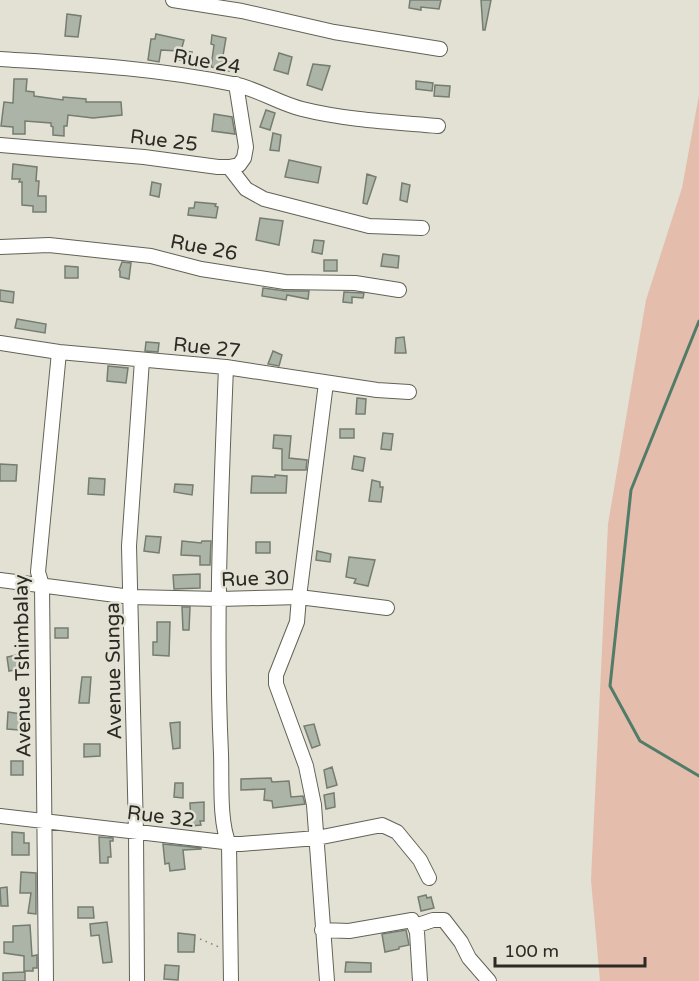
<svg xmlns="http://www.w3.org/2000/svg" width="699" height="981" viewBox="0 0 699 981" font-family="'Varela Round',sans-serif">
  <rect width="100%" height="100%" fill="#e2e1d3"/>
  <path fill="#e5bdad" d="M699 95V981H600L591 880 608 524 646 300 682 188Z"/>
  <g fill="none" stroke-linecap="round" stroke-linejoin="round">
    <path stroke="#517d68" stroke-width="3" d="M699 321 631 490 610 686 640 741 699 776"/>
  </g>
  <path fill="#acb4a8" stroke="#757d71" stroke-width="1.5" d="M410 0H441L439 9 421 7V10L409 8Z
    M481 0H491L485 30H483Z
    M67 14 81 16 78 37 65 36Z
    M156 34 184 40 181 51 192 52 191 61 178 60 179 51 161 50 159 62 148 60 151 39H155Z
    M212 35 226 38 222 61 230 62 229 71 211 67 214 45 211 44Z
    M279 53 292 57 288 74 274 70Z
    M313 64 330 66 322 90 307 85Z
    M14 79H27L26 91 34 92V96L63 100V97L86 99V102H121L122 115 93 118 68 115 67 126H64V136L53 135V127L51 126V123L25 121V134H13V127L1 126 4 102 13 103Z
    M416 81 433 83 432 91 416 89Z
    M435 85 450 86 449 97 434 96Z
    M266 110 275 113 270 130 260 127Z
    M214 114 232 117 235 134 212 131Z
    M273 133 281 135 279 151 270 150Z
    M289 160 321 167 318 183 285 177Z
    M13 164 37 167 36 181H39L38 196H46V212H33V206L22 205V182H19L20 179H12Z
    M367 174 376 177 367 204 363 203Z
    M152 182 161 184 159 197 150 195Z
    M402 183 410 185 407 202 400 200Z
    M195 202 216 204 215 206 218 207 216 218 188 215 189 208H194Z
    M260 218 283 221 279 245 256 240Z
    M314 240 324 241 322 254 312 252Z
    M383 254 399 256 398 268 381 266Z
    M324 260H337V271H324Z
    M122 262 131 263 129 279 120 277V271L119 270Z
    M65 266 78 267V278H65Z
    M263 288 285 291H309L308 299 287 295 286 300 262 296Z
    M0 290 14 292 13 303 0 301Z
    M344 292 364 293 363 298 352 297V303L343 302Z
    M17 319 46 324 45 333 15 328Z
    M404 337 406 353H395L396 338Z
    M146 342 159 343 158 352 145 351Z
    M273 351 282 355 279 366 268 364Z
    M108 366 128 368 126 383 107 381Z
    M357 398 366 399 365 414H356Z
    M340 429H354V438H340Z
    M383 433 393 434 391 450 381 449Z
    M274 435 291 436 289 458 307 460 306 470H282V449L273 448Z
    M354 456 365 458 363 471 352 469Z
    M0 464 17 465 16 481H0Z
    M275 475 287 476 286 493H251L252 476 275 477Z
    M89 478 105 479 104 495 88 494Z
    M372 480 380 482V487H383L381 502 369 501Z
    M175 484 193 485 192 495 174 492Z
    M146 536 161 537 159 553 144 551Z
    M182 541 201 543 202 541H211L210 565H200V556L181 555Z
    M256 542H270V553H256Z
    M317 551 331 554 330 562 316 560Z
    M349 557 375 560 368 586 354 583 356 579 346 577Z
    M200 574V588L174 589 173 575Z
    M182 607H190L189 630H183Z
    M157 622H170L169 656 153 655V642H157Z
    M55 628H68V638H55Z
    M17 655 20 669 9 671 7 657Z
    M82 677H91L89 703H79Z
    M8 712 21 714 19 730 7 729Z
    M180 722V748L173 749 170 723Z
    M314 724 320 745 312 748 304 726Z
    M84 744H100V756L84 757Z
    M11 761H23V775H11Z
    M332 767 337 785 327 788 324 770Z
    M271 778 272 782 289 781 291 797 303 796 305 804 273 808 272 801 264 800 265 789 241 790V779Z
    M175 783H183V798L174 797Z
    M334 793 335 807 326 809 324 795Z
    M204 802V821H200L201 825 191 826 190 803Z
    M12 832 24 833V843H29V855H12Z
    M99 837 113 838V841H110L111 857H108V863H100Z
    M163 844 201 848V849L183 850 185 869 170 871 169 863 165 864Z
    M21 872 36 873V914L28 913 31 893H20Z
    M7 887 8 906H1L0 888Z
    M426 895 427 898 431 897 434 908 421 911 418 897Z
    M78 907H93L94 918H78Z
    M107 922 112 962 103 963 99 935 91 936 90 924Z
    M30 925 32 956 37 955V968H33V971H24V956L4 953V942H13V926Z
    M406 930 409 945 399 947V949L385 952 382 934Z
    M178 933 195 935 194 952H178Z
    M346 962 371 963V972H345Z
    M165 965 179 966 178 980 164 979Z
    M25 972V981H3V973Z"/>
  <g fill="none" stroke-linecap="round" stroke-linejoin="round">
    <defs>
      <path id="minor" d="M173 0 242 11 334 32 440 49
        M0 59C77 64 157 68 233 84 256 88 278 103 302 109 346 120 392 122 438 126
        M0 145 144 157 218 167H229L239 165 244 158 246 147 236 84
        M229 167 246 189 264 199 369 226 422 228
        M0 247 49 245 151 256 201 269 285 282 355 283 399 290
        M0 343 59 352 226 367 377 390 409 392
        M226 367C221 496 215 625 221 754 222 779 219 822 229 844L231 981
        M0 580 131 597 219 599 299 597 326 383
        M0 816 241 844 317 838 382 825 397 832 420 860 429 878
        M415 926 433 920H444L461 942 469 958 489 981
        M322 930 349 931 412 920 417 932 420 981
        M46 981 42 585 38 572 59 352
        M137 981 136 832 129 546 142 360
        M327 981 314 805 306 766 276 684V675L297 622 299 597 387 608"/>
    </defs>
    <use href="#minor" stroke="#636256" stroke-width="16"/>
    <path stroke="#7f7e75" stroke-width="1.5" stroke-dasharray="1.5 4.5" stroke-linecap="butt" d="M200 939 219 947"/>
    <use href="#minor" stroke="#fff" stroke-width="14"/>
  </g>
  <g text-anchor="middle" stroke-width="5" stroke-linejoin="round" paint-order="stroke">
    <g font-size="20" fill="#2b2a25" stroke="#e2e1d3">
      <text transform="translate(207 61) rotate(10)" y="7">Rue 24</text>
      <text transform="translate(164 140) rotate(7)" y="7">Rue 25</text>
      <text transform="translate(204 247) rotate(11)" y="7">Rue 26</text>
      <text transform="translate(207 347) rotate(6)" y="7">Rue 27</text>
      <text transform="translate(255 578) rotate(-2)" y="7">Rue 30</text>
      <text transform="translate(22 666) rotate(-91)" y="7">Avenue Tshimbalay</text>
      <text transform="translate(113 671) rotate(-91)" y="7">Avenue Sunga</text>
      <text transform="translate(161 816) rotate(7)" y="7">Rue 32</text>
    </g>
  </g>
  <path d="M495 957v9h150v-9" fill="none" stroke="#2b2a25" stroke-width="3"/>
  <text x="504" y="957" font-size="18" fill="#2b2a25" stroke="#e2e1d3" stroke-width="4.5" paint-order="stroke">100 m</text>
</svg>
